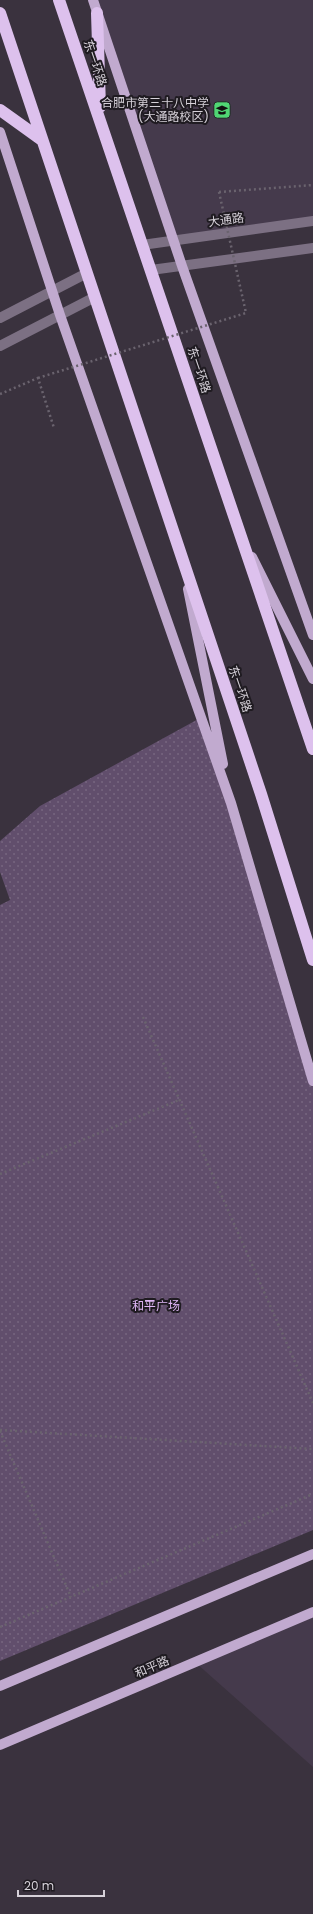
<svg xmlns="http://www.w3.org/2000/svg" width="313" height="1914" viewBox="0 0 313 1914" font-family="Poppins,'Noto Sans SC',sans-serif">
  <defs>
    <pattern id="green-dots" width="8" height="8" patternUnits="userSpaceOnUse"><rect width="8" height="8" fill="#614e6c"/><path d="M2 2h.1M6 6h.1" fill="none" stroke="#776680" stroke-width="1.8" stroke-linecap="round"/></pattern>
  </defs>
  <rect width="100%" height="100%" fill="#3a323e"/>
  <path fill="#453a4c" d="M95 0H313V221L175 240Z
    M313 1612V1767L196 1663Z"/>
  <path fill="url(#green-dots)" d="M202 717 313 1081V1530L0 1661V905L10 900 0 872V841L40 806Z"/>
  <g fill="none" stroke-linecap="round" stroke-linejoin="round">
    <path stroke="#6a636e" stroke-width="2.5" stroke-dasharray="2 3" stroke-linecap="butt" d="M219 192 313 185
      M0 394 38 378 54 428
      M143 1017 313 1403
      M0 1174 179 1100
      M0 1430 313 1449
      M0 1431 71 1597
      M0 1627 313 1494"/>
    <path stroke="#7c7083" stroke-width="10" d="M142 245 313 221
      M151 270 313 248
      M0 318 87 273
      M0 346 95 297"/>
    <path stroke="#c1aacf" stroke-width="10" d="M93 0 182 266 313 635
      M0 132 60 315 231 803 313 1081
      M252 557 313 679
      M188 589 223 764
      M0 1686 313 1554
      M0 1745 313 1612"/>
    <path stroke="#ddc1ed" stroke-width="12" d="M59 0 313 749
      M0 13 261 794 313 960
      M97 13 100 107
      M0 110 42 140"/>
    <path stroke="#6a636e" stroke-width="2.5" stroke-dasharray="2 3" stroke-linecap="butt" d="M38 378 246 313 219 192"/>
  </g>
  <defs>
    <symbol id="school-square" viewBox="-11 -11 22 22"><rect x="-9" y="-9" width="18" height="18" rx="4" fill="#50d674" stroke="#1f1b21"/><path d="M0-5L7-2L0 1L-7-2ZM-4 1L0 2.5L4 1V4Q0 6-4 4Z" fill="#111"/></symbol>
  </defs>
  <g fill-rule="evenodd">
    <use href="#school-square" x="212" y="100" width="20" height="20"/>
  </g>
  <g text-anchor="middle" stroke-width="4" stroke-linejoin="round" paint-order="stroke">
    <g font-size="12" fill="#d6d1d9" stroke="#1f1b21">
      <text transform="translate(95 63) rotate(71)" y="4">东一环路</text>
      <text transform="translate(226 220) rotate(-8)" y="4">大通路</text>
      <text transform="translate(199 370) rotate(71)" y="4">东一环路</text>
      <text transform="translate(240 689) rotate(71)" y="4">东一环路</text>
      <text transform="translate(152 1667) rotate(-23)" y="4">和平路</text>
    </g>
    <g font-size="12" fill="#d6d1d9" stroke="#1f1b21" text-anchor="end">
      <text x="209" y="107">合肥市第三十八中学<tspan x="209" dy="14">(大通路校区)</tspan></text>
    </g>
    <g font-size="12" fill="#dfb6f6" stroke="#1f1b21">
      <text x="156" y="1310">和平广场</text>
    </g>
  </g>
  <path d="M18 1890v6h86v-6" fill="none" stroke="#d6d1d9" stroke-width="2"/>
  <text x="24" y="1890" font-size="12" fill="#d6d1d9" stroke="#1f1b21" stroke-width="3" paint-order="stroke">20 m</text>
</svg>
